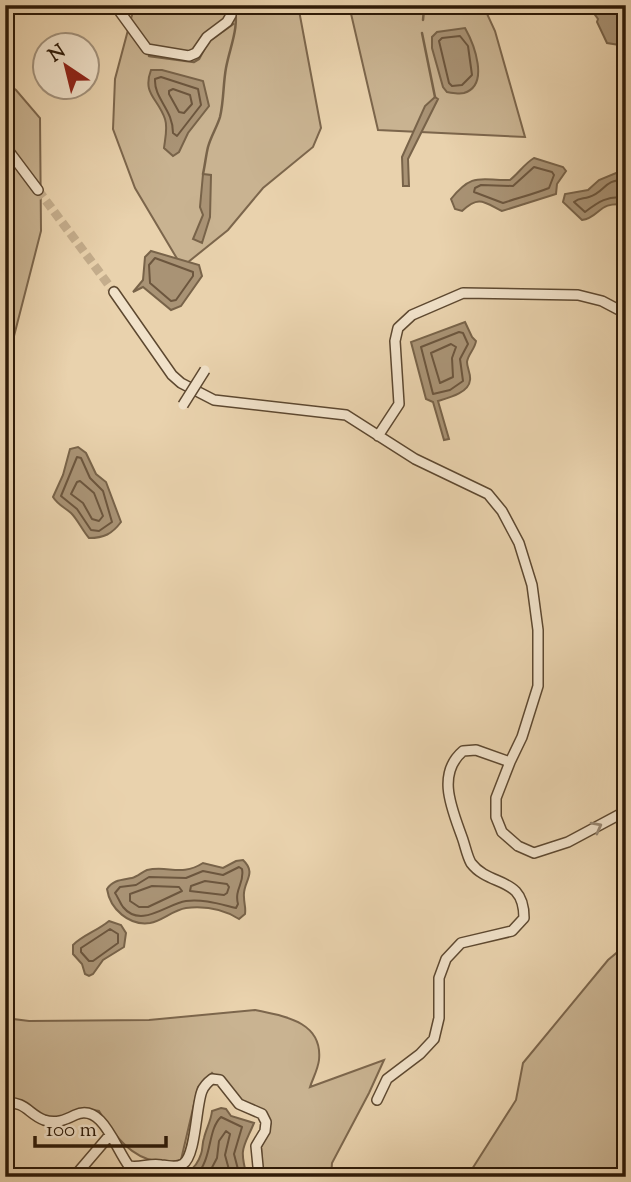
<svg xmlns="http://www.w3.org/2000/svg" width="631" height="1182" viewBox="0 0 631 1182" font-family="'Sorts Mill Goudy',serif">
  <rect width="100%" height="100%" fill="#e9d2ad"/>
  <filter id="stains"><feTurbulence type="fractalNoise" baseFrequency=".00286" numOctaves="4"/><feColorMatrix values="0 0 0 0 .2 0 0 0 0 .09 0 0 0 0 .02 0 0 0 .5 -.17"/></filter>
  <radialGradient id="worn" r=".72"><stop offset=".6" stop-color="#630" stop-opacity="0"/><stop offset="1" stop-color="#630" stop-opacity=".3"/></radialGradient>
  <path fill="#c9b391" stroke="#7c664c" stroke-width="2" d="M138 5H298L321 128 313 147 263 188 228 230 182 267 135 188 113 129 115 79 132 15Z
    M349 5H483L495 31 525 137 378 130Z
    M5 82 16 90 40 118 41 231 5 371Z
    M626 945V1177H467L516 1100 523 1063 608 960Z
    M255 1010C283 1016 323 1021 319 1060 318 1069 313 1078 310 1087L384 1060 369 1093 332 1163 331 1177H263L261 1147 271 1123 265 1111 241 1100 212 1073 198 1087 181 1160C141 1170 118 1142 99 1111L87 1109 56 1119 5 1104V1018L29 1021 149 1020Z"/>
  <path fill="#a99375" stroke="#786349" stroke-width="2" d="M593 5H626V46L607 43 597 22 598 19 590 8Z
    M465 28C474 44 490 85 464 93 460 94 451 93 447 92L443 87 432 48V37L437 32Z
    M151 70H162L203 81 209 106 188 133 179 152 173 156 164 148C165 139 168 128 165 119 158 98 142 94 151 70Z
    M435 97 438 99 408 159 409 186H403L402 157 425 106Z
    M534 158 563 167 566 171 557 184 556 194 502 211C484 202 479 195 462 211L455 209 451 199C473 171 482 181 510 180 519 173 524 164 534 158Z
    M616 173 626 174V205C598 200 600 218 582 220L563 202 565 194 588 190 599 180Z
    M203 174 211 175 210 217 202 243 193 239 203 215 200 207Z
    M151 251 199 265 202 276 181 306 171 310 143 287 133 292 143 280 145 257Z
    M465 322 472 337 476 341C475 349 468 354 467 362 467 368 471 374 470 380 469 393 448 398 438 401L449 439 444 440 433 402 426 399 411 342Z
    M78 447 86 453 96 474 106 482 121 522C112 534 104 538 89 538 82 530 78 520 71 513 64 507 58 505 53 497L63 475 70 449Z
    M243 860C258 874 242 882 244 897 244 904 246 907 245 914L239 919C223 909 204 906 186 908 173 910 162 921 150 923 129 926 110 909 107 889 113 880 121 880 132 878 137 877 142 872 147 870 168 865 181 877 203 863L223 868 236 861Z
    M109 921 121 925 126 933 124 947 103 960 93 974 89 976 85 974 82 964 73 954V945C83 935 97 931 109 921Z
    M221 1108 226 1109 231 1116 254 1123C243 1149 239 1147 247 1177H165L166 1174C183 1179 196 1170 201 1154 203 1149 202 1143 204 1138 206 1129 211 1121 212 1111Z"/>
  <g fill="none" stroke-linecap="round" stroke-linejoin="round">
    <path stroke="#6c563e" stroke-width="2" d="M460 36 468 46 472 75 462 85 452 86 449 83 439 41 442 38Z
      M161 77 198 89 201 105 177 136 173 133C173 109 154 99 155 79Z
      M173 89 190 95 192 104 184 113 179 112 169 94V91Z
      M534 167 552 172 554 175 549 188C534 194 518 198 503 203L474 192 475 188 481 185 513 186Z
      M626 180C603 179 606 192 589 197 582 199 579 198 574 202L585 212C598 202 608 195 626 198
      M155 258 193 272V276L176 300 171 301 150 283 149 265Z
      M459 332 463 333 468 344 460 359 463 381 450 390 433 394 421 347Z
      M451 344 456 347 452 358 453 377 440 383 431 353Z
      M77 457 81 458 90 478 103 491 112 522 99 531 91 530 77 509 61 496Z
      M80 481 94 493 103 516 99 521 92 519 83 503 71 494 77 482Z
      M239 867 242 869C245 883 234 889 238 904L236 908C219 904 204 899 186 901 166 904 141 929 123 907 120 903 118 897 115 893L120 887 136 885 149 877 186 878 203 871 223 875Z
      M205 881 227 884 229 887 227 893 224 895 190 891 191 886Z
      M152 886 179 887 182 891 148 907H139L130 901V894Z
      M110 929 118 934V943L93 961H89L81 952V948Z
      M195 1177C213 1159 207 1130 221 1117L242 1127 234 1154 240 1177
      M207 1177 217 1158 219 1141 226 1131 230 1134 225 1155 231 1177"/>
    <path stroke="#786349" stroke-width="2.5" d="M421 5 424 9 423 20
      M422 33 435 97
      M149 56 194 62 199 59 208 42 233 24
      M203 174C205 165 206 155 208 147 211 136 217 127 220 117 224 100 223 84 226 68 230 46 240 27 234 5"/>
    <path stroke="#c4ad8c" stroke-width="9" stroke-dasharray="9 4.5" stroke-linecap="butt" d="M38 190 114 292"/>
    <defs>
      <path id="minor" d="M115 5 147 49 189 56 196 53 207 37 227 22 231 15 230 5
        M5 146 38 190
        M114 292 172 375 181 383 214 400 346 415 415 459 488 494 502 511 519 543 532 585 538 630V686L522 737 510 762 496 798V817L502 832 518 846 534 853 568 842 626 811
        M378 436 399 404 395 341 398 328 412 315 463 293 578 295 602 301 621 311 626 318
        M377 1100 387 1079 420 1054 434 1039 439 1018V978L446 959 461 943 512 931 524 918C524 875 490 888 471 863 467 856 465 845 462 837 452 809 436 774 463 751L476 750 510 762
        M5 1103C26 1101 28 1114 44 1120 56 1124 65 1120 75 1115 102 1102 115 1148 129 1166 140 1168 150 1163 161 1165 169 1165 175 1169 183 1164 196 1156 196 1105 202 1091 204 1086 208 1082 212 1079L220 1080 239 1104 262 1114 266 1122 265 1131 256 1146 259 1177
        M74 1177 109 1136"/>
    </defs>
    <use href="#minor" stroke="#5d4830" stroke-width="12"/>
    <use href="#minor" stroke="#f1e2ca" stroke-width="9"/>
    <defs>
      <path id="minor-bridge" d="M183 405 205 370"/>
    </defs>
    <use href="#minor-bridge" stroke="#5d4830" stroke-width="12" stroke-linecap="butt"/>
    <use href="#minor-bridge" stroke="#f1e2ca" stroke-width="9"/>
  </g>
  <defs><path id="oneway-chevron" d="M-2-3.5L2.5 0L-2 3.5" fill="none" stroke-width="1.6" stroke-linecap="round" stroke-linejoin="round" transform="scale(1.75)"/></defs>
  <use stroke="#998872" href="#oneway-chevron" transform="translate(597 827) rotate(-28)"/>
  <rect width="631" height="1182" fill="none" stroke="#e9d2ad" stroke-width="28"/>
  <rect x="7" y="7" width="617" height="1168" fill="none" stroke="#2e1a07" stroke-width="3.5"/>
  <rect x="14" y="14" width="603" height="1154" fill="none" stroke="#2e1a07" stroke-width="2"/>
  <g transform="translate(66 66) rotate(325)"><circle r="33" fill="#f1e2ca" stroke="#a3927c" stroke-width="2"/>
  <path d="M0-5L12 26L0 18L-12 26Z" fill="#8f2418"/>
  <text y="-10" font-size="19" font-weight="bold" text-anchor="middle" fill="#2e1a07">N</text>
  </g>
  <path d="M35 1136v10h131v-10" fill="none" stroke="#2e1a07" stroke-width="3.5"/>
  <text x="46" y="1136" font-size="21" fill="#2e1a07" stroke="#f1e2ca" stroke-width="5" paint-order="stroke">100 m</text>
  <rect width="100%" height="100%" filter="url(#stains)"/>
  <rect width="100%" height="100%" fill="url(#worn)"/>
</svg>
